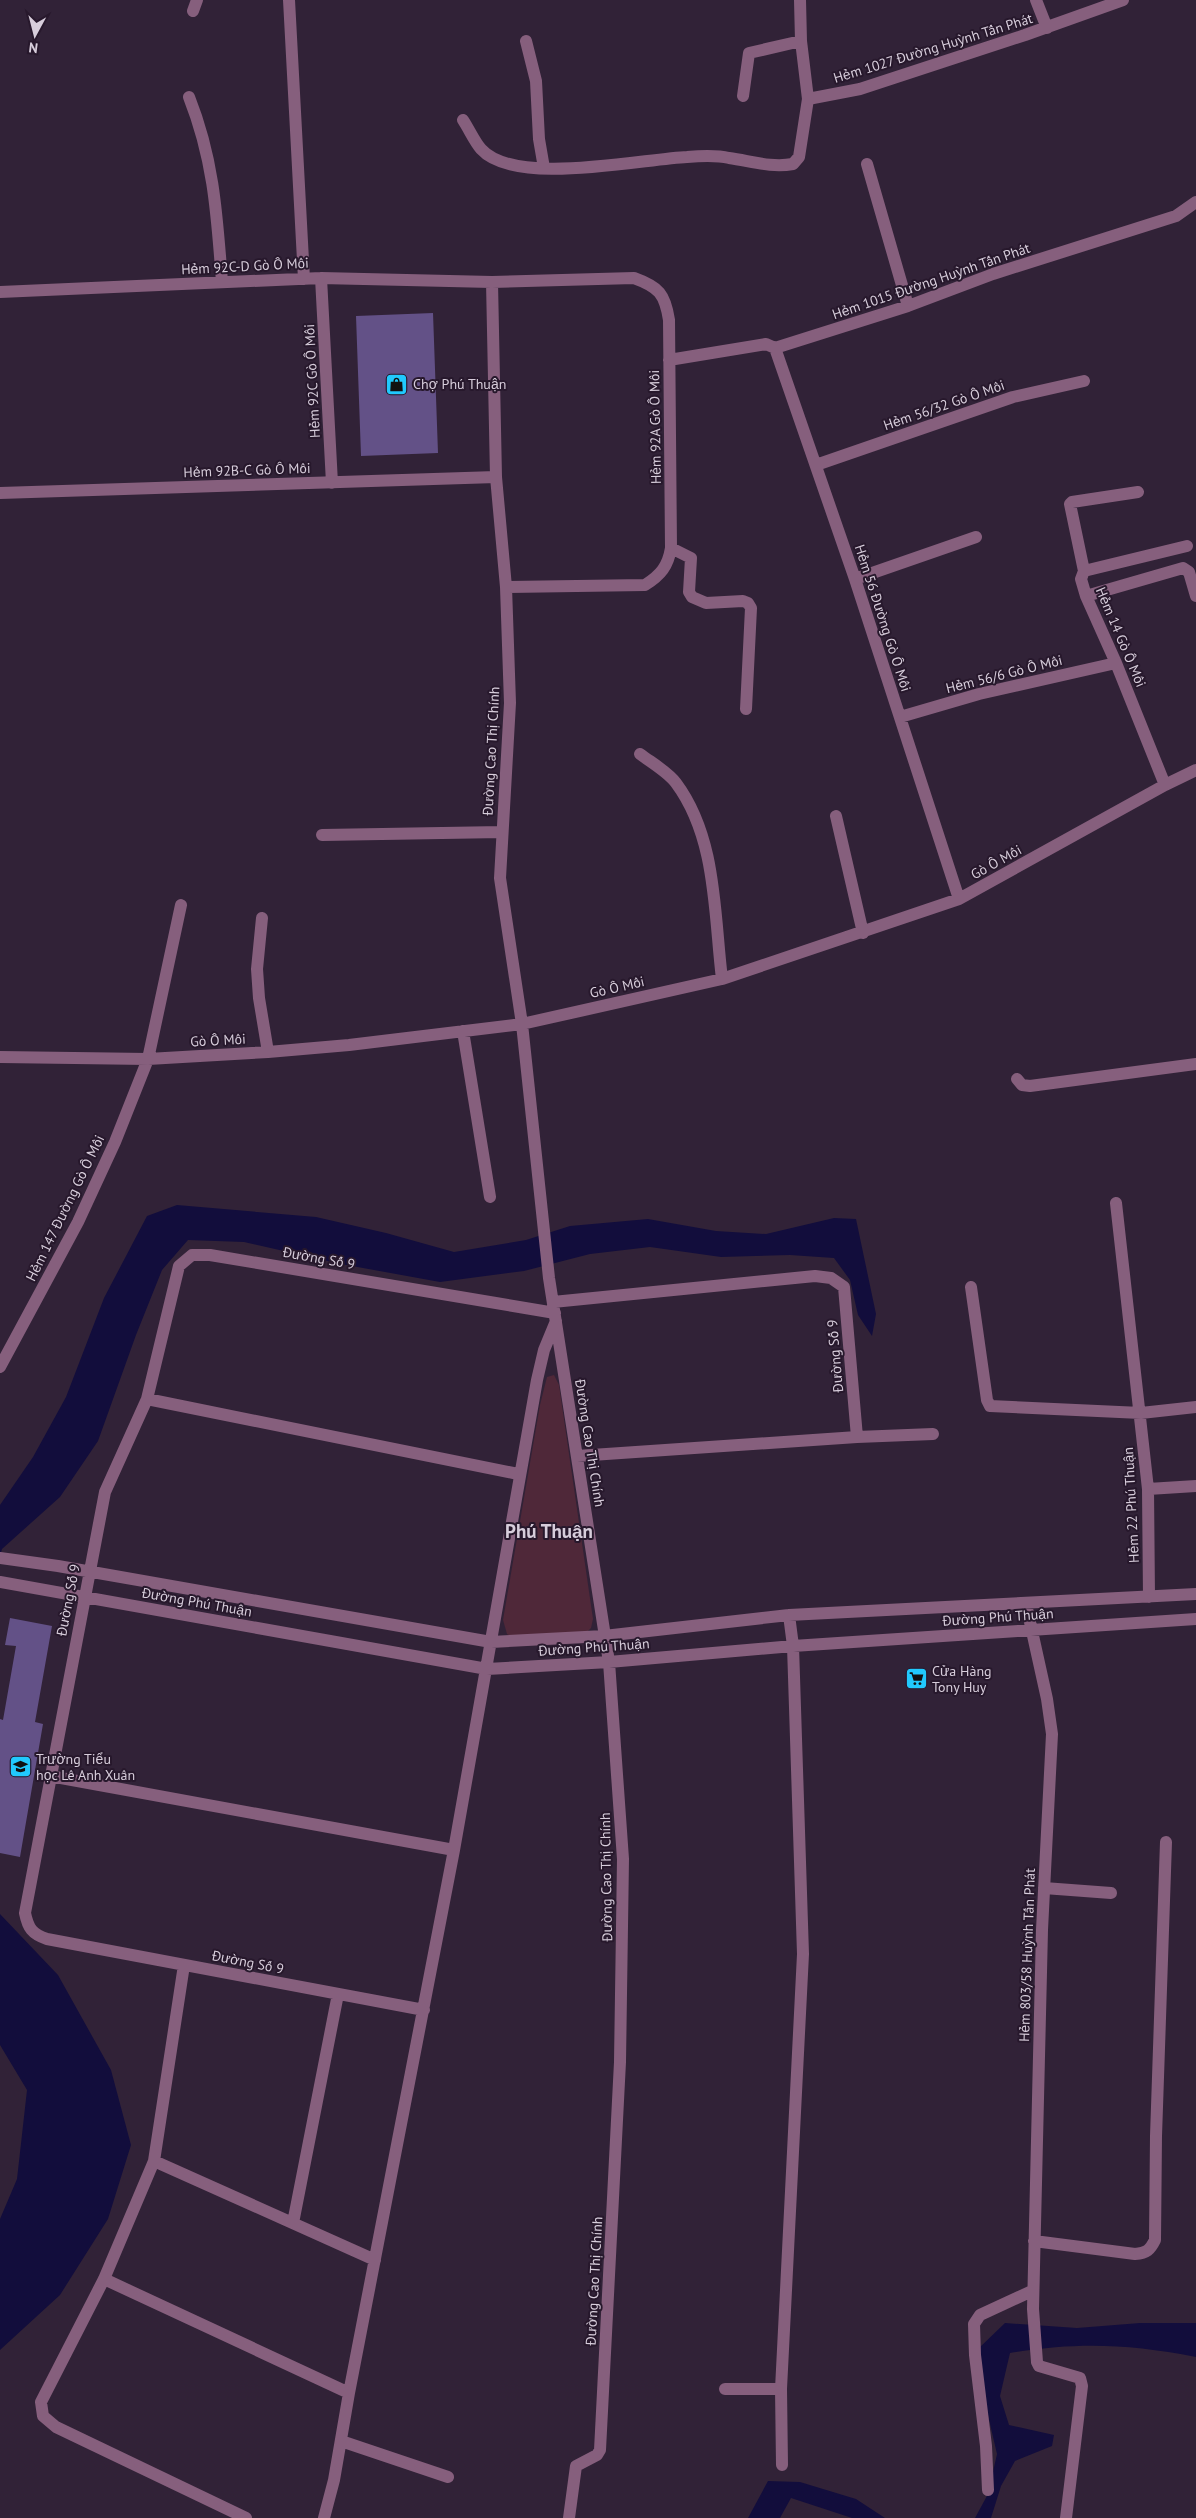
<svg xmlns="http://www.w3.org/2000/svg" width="1196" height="2518" viewBox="0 0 1196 2518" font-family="'PT Sans',sans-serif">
  <rect width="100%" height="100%" fill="#312237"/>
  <path fill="#4f2839" d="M554 1375 559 1385 593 1619 591 1628 584 1635 514 1639 507 1634 503 1620 540 1405 547 1377Z"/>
  <path fill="#120d3c" d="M177 1205 316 1217 386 1233 454 1252 526 1240 570 1226 648 1219 716 1231 766 1234 834 1218 856 1219 876 1314 872 1336 858 1315 850 1280 834 1258 790 1255 721 1257 650 1247 590 1254 524 1271 440 1282 341 1264 244 1242 188 1240 162 1270 136 1335 98 1441 60 1497 2 1549 0 1556V1505L33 1457 66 1397 104 1298 147 1216Z
    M0 1914 58 1975 111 2070 131 2145 108 2219 60 2295 0 2350V2219L17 2179 27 2090 0 2045Z
    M1005 2323 1077 2328 1140 2323H1196V2357C1128 2344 1078 2342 1010 2353L1000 2396 1009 2425 1054 2435 1052 2446 1015 2461 1001 2486 991 2518H975L988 2494 997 2454 981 2385 978 2349Z
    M768 2481 800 2482 856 2499 885 2518H852L791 2498 780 2518H748Z"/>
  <path fill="#635187" d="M433 313 438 453 361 456 356 316Z
    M10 1618 52 1626 35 1722 43 1724 20 1857 0 1853V1719L3 1720 16 1646 5 1645Z"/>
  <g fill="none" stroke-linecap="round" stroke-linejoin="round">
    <path stroke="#865f7d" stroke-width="12" d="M289 0 304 279
      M1036 0 1047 28
      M193 11 197 0
      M526 41 536 81 539 139 544 168
      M743 96 749 53 801 41
      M189 97C214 160 217 216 222 282
      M808 99 860 89 1025 35 1123 0
      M463 120C469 129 474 141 481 149 515 187 641 159 687 157 700 156 716 155 729 158 751 161 771 168 793 164L799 157 808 99 801 41 800 0
      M867 164 908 306
      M321 278 332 483
      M492 282 496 477 506 587 510 703 500 878 522 1024 549 1278 609 1662 623 1859 620 2062 600 2450 597 2455 576 2466 569 2518
      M0 292 321 278 492 282 634 278C659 287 665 294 669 320L671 548C668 566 661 575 645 585L506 587
      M775 348 855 579 959 899
      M669 360 766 344 775 348 908 306 993 274 1176 216 1196 202
      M816 465 1013 397 1084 381
      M0 493 496 477
      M671 548 691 558 689 592 692 597 706 603 743 601 748 603 751 608 746 709
      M1084 571 1070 504 1072 502 1138 492
      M855 579 976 537
      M1086 596 1183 568 1189 572 1196 596
      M900 717 979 694 1116 663
      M640 754C652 763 668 772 676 783 717 838 714 914 722 979
      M1165 785 1116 663 1086 596 1081 579 1084 571 1187 546
      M836 816 863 933
      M322 835 502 832
      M262 918 257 969 259 998 268 1052
      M463 1031 490 1197
      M0 1057 148 1059 268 1052 349 1045 522 1024 722 979 959 899 1165 785 1196 770
      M1017 1079 1022 1085 1030 1086 1196 1064
      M1116 1203 1148 1489 1149 1597
      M971 1287 987 1400 990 1406 1141 1413 1196 1407
      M553 1302 815 1276 831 1278 844 1287 857 1437 577 1456
      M0 1367 78 1222 115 1142 148 1059 181 905
      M147 1399 518 1474
      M857 1437 933 1434
      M1148 1489 1196 1486
      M0 1558 58 1566 491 1642 604 1636 789 1615 1196 1594
      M0 1582 487 1669 609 1662 793 1646 1196 1619
      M1026 1604 1047 1699 1052 1734 1042 1930 1033 2309 1037 2362 1039 2366 1080 2378 1082 2386 1066 2518
      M50 1776 454 1850
      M1044 1888 1111 1893
      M184 1965 154 2161 104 2279 41 2402 43 2416 56 2427 246 2518
      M424 2010 47 1939C32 1934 28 1928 25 1913L105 1492 147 1399 179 1266 192 1255H210L555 1313
      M154 2161 375 2260
      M293 2223 338 1994
      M1034 2241 1135 2254C1147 2253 1150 2250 1155 2240L1156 2136 1166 1842
      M104 2279 349 2393
      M725 2389H781
      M341 2441 448 2477
      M782 2465 781 2389 803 1954 793 1646 789 1615
      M988 2490 986 2446 975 2355 974 2324 980 2315 1032 2291
      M324 2518 334 2480 349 2393 454 1850 537 1380 544 1350 556 1321"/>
  </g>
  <defs>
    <symbol id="shop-square" viewBox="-11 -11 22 22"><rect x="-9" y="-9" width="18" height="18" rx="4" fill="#21c9fd" stroke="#27182c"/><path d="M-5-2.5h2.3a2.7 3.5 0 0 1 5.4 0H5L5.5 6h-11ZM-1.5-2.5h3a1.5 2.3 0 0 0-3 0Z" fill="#111"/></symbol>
    <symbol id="supermarket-square" viewBox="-11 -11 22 22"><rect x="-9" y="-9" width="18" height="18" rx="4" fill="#21c9fd" stroke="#27182c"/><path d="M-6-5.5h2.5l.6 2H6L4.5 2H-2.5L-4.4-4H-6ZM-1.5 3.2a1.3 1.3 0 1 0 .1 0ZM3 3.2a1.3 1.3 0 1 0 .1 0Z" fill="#111"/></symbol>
    <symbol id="school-square" viewBox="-11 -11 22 22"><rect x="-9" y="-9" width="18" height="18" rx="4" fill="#21c9fd" stroke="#27182c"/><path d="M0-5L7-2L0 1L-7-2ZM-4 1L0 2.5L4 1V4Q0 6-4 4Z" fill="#111"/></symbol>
  </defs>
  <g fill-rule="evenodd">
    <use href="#shop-square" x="384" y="372" width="25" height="25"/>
    <use href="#supermarket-square" x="904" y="1666" width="25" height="25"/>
    <use href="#school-square" x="8" y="1754" width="25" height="25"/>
  </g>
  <g text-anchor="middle" stroke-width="4" stroke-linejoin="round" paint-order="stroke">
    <g font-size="14" fill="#d7cddb" stroke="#27182c">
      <text transform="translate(933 48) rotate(-17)" y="5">Hẻm 1027 Đường Huỳnh Tấn Phát</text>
      <text transform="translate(245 266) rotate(-3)" y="5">Hẻm 92C-D Gò Ô Môi</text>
      <text transform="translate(931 281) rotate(-19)" y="5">Hẻm 1015 Đường Huỳnh Tấn Phát</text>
      <text transform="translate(312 381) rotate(-93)" y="5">Hẻm 92C Gò Ô Môi</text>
      <text transform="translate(944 405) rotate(-19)" y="5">Hẻm 56/32 Gò Ô Môi</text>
      <text transform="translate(655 427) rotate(-91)" y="5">Hẻm 92A Gò Ô Môi</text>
      <text transform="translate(247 470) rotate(-2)" y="5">Hẻm 92B-C Gò Ô Môi</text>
      <text transform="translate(883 618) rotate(72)" y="5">Hẻm 56 Đường Gò Ô Môi</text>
      <text transform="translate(1121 637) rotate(67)" y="5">Hẻm 14 Gò Ô Môi</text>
      <text transform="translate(1004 674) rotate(-14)" y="5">Hẻm 56/6 Gò Ô Môi</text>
      <text transform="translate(491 751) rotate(-87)" y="5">Đường Cao Thị Chính</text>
      <text transform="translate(996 862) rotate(-29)" y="5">Gò Ô Môi</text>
      <text transform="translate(617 987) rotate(-13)" y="5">Gò Ô Môi</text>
      <text transform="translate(218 1040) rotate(-3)" y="5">Gò Ô Môi</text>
      <text transform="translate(65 1208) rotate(-64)" y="5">Hẻm 147 Đường Gò Ô Môi</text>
      <text transform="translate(319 1258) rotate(10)" y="5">Đường Số 9</text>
      <text transform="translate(835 1356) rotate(-95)" y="5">Đường Số 9</text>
      <text transform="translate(590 1443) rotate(81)" y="5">Đường Cao Thị Chính</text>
      <text transform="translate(1131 1505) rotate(-93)" y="5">Hẻm 22 Phú Thuận</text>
      <text transform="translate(68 1600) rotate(-79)" y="5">Đường Số 9</text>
      <text transform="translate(197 1602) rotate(10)" y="5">Đường Phú Thuận</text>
      <text transform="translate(998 1617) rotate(-4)" y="5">Đường Phú Thuận</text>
      <text transform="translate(594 1647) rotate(-4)" y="5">Đường Phú Thuận</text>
      <text transform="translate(606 1877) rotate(-91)" y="5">Đường Cao Thị Chính</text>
      <text transform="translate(1027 1955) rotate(-88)" y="5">Hẻm 803/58 Huỳnh Tấn Phát</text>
      <text transform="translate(248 1962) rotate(11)" y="5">Đường Số 9</text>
      <text transform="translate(594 2281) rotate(-87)" y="5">Đường Cao Thị Chính</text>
    </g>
    <g font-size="14" fill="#d7cddb" stroke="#27182c" text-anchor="start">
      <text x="413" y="389">Chợ Phú Thuận</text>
      <text x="932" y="1676">Cửa Hàng<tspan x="932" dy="16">Tony Huy</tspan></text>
      <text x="36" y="1764">Trường Tiểu<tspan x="36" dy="16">học Lê Anh Xuân</tspan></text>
    </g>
    <g font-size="19" font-weight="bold" fill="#d7cddb" stroke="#27182c">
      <text x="549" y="1538">Phú Thuận</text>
    </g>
  </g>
  <g transform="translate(35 35) rotate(187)" stroke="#27182c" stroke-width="4" paint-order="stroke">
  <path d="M0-4L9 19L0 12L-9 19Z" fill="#d7cddb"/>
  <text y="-8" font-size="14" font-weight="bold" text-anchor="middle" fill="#d7cddb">N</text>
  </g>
</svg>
